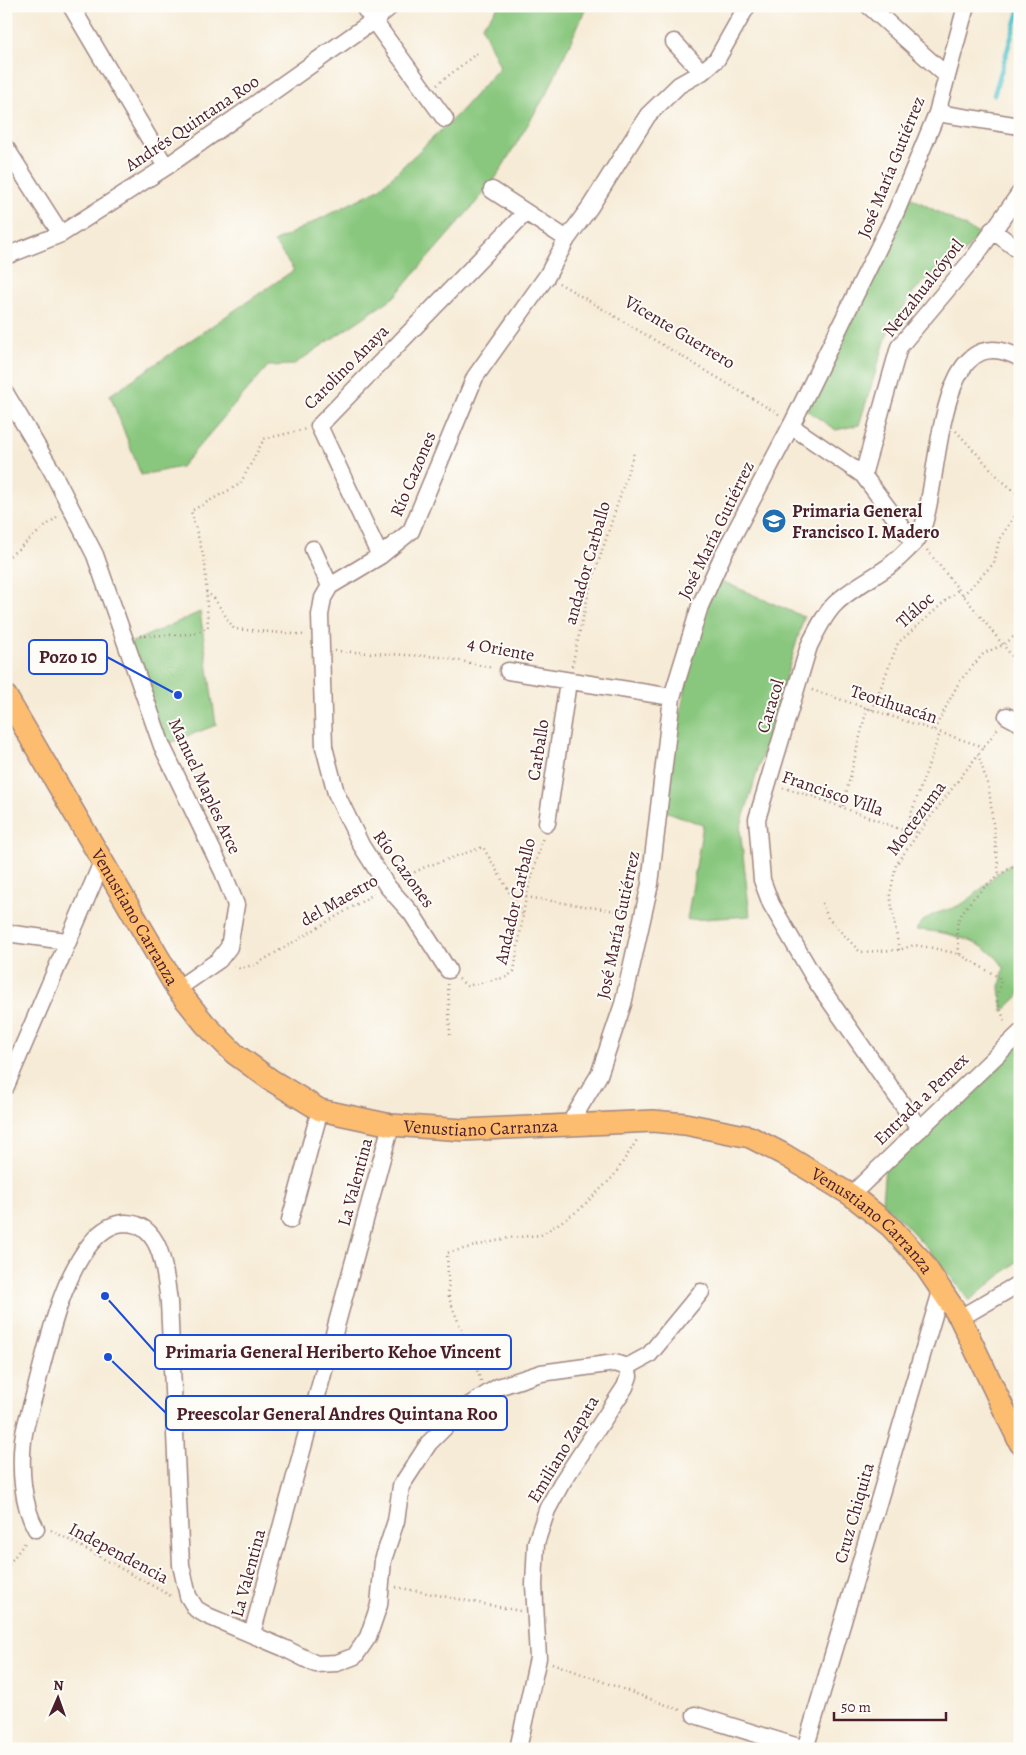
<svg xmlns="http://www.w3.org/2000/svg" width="1026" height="1755" viewBox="0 0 1026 1755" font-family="Alegreya,serif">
  <rect width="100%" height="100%" fill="#fdfcf7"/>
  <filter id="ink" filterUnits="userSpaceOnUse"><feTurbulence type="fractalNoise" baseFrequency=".02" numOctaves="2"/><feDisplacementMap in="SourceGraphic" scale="10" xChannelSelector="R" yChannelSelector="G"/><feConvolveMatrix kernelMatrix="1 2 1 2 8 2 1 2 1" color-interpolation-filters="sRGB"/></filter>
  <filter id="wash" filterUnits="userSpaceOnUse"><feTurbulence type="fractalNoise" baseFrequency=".0096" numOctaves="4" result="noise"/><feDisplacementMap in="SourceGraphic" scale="20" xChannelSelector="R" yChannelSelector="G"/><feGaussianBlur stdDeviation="1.12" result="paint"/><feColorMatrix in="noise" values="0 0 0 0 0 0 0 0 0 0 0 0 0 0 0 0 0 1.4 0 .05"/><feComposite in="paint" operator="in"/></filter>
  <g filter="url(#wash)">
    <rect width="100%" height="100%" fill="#f6ebd6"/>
    <path fill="#89c77e" stroke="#6a7354" d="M499 6H587L548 91 492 184 394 297 293 365 268 366 181 467 141 475 110 395 294 270 274 242 379 189 457 115 500 67 482 26Z
      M910 197 979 234 962 255 936 271 914 291 888 332 859 425 836 430 799 405Z
      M717 579 804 617 740 829 750 916 687 920 703 825 660 809 702 609Z
      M200 612 216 725 162 746 128 644Z
      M1020 861V995L1003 1011 1000 987 1004 968C990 941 945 931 916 930 929 909 946 914 965 902 985 889 996 868 1020 861Z
      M1020 1037V1259L969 1301C943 1265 915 1232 882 1202L885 1167Z"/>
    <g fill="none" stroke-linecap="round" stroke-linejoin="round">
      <path stroke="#58c5cf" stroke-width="4.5" d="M994 95 1020 8"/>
    </g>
  </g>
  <g filter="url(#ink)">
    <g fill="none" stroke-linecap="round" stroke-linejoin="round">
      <defs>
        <path id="minor" d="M71 6 166 167
          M363 6 445 119
          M869 6 947 76
          M674 42 702 72
          M937 113 1020 126
          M6 148 61 234
          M492 190 567 239
          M992 230 1020 251
          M6 256 61 234 166 167 373 21 391 6
          M6 394 52 471 95 555 162 746 223 872 236 905 229 947 219 960 177 989
          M791 426 863 475 914 543
          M863 475 899 347 976 255 1020 193
          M313 549 330 586
          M380 556 319 426 525 213
          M508 671 672 697
          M1007 716 1020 723
          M547 823 568 682
          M6 933 66 941
          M448 970 412 914 387 886 361 845 336 793 324 747 320 615 323 598 330 586 380 556 411 531 475 377 547 276 567 239 590 207 648 115 679 85 702 72 717 59 747 6
          M6 1086 103 860
          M570 1123 599 1075 623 1004 650 884 672 697 700 606 723 555 793 422 896 212 937 113 966 6
          M919 1128 816 981 771 904 762 880 757 819 809 646C816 632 824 615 835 604 850 589 871 579 888 567 895 562 902 555 908 549 911 546 916 542 918 538 943 497 930 309 1020 358
          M851 1195 1020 1033
          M290 1220 320 1110
          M960 1318 1020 1283
          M627 1367 649 1355 701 1292
          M36 1529C22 1504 20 1468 23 1440 25 1423 32 1405 36 1388 48 1343 61 1279 91 1243 100 1232 111 1223 126 1223 163 1224 165 1274 169 1302L181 1565 188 1596 196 1609 208 1616 284 1648 316 1664 337 1663 355 1656 368 1637 379 1605 383 1560 396 1521 401 1486 429 1443 463 1409 498 1387 541 1373 615 1363 627 1367
          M252 1634 391 1125
          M695 1715 805 1749
          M518 1749 538 1658 534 1585 536 1543 547 1510 561 1484 625 1387 629 1376 627 1367
          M805 1749 942 1288"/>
        <g id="major">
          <path id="s1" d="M6 696 177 989 205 1024 235 1054 271 1080 320 1110 391 1125 464 1130 653 1121 685 1124 750 1137 783 1154 851 1195 890 1226 921 1260 960 1318 1020 1443"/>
        </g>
      </defs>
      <use href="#minor" stroke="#a08580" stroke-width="19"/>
      <use href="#major" stroke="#a08580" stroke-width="24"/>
      <path stroke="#a08580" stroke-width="2.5" stroke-dasharray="1 4" stroke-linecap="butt" d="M437 85 477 53
        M559 283 780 415
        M956 431 999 478 1020 496
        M927 550 1020 666
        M6 559 59 515
        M206 592 214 598 234 629 306 635
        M963 595 994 563 999 540 1020 507
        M140 636 194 634 208 627 205 562 191 511 240 484 264 439 306 429
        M335 651 442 657 493 668
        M572 666 589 591 634 453
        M812 690 984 747
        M872 710 898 643 959 589
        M934 730 959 682 984 653 1003 645 1020 632
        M978 754 989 789 999 874
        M783 788 812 796 905 831 919 832
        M843 806 867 708
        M905 831 940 733
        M401 879 425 867 483 847 524 917
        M526 897 629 913
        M822 903 828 918 860 952 899 950 914 945 933 948 959 954 1000 978 1001 985 996 998 1006 1024
        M899 950 890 895 896 865 919 832 999 727
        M959 954C959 945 955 927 959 919 969 897 999 873 1020 863
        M234 966 239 968 255 965 374 894
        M459 979 467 986 507 977 514 971 526 897 543 837
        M448 984 450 1035
        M481 1381 449 1298 447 1253 508 1238 541 1235 579 1210 613 1177 637 1140
        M51 1530 171 1596
        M6 1568 27 1540
        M396 1587 520 1611
        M552 1663 680 1710"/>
      <use href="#minor" stroke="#fff" stroke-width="16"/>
      <use href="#major" stroke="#fdbd6f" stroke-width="21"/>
    </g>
  </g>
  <defs>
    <symbol id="school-disc" viewBox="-11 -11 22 22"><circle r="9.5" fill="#1f6fb2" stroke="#fdfcf7"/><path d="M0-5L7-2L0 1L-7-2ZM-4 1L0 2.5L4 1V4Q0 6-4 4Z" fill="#fff"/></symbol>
  </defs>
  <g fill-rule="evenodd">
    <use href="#school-disc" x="760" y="507" width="28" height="28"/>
  </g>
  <g text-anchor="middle" stroke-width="4" stroke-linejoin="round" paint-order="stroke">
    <g font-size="18" fill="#4a1f2b" stroke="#fdfcf7">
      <text transform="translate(192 123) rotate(-34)" y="6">Andrés Quintana Roo</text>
      <text transform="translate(891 167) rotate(-68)" y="6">José María Gutiérrez</text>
      <text transform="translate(923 288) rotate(-52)" y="6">Netzahualcóyotl</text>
      <text transform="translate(680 332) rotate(31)" y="6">Vicente Guerrero</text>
      <text transform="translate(346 367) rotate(-45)" y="6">Carolino Anaya</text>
      <text transform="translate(413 474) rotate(-67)" y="6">Río Cazones</text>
      <text transform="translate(716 530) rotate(-64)" y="6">José María Gutiérrez</text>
      <text transform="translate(587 563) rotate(-74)" y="6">andador Carballo</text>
      <text transform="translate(915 610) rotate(-42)" y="6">Tláloc</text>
      <text transform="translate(501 649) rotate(11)" y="6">4 Oriente</text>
      <text transform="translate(894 704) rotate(18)" y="6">Teotihuacán</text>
      <text transform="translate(770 706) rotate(-73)" y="6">Caracol</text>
      <text transform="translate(538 750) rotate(-81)" y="6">Carballo</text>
      <text transform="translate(205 786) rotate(65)" y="6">Manuel Maples Arce</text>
      <text transform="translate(833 793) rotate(19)" y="6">Francisco Villa</text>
      <text transform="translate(916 818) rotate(-54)" y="6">Moctezuma</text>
      <text transform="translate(404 869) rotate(54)" y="6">Río Cazones</text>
      <text transform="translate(339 900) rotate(-30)" y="6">del Maestro</text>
      <text transform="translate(515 901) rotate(-77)" y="6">Andador Carballo</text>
      <text dy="6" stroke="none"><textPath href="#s1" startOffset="256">Venustiano Carranza</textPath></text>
      <text transform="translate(618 925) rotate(-78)" y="6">José María Gutiérrez</text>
      <text transform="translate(921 1099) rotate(-44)" y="6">Entrada a Pemex</text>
      <text dy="6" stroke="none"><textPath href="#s1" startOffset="691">Venustiano Carranza</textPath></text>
      <text transform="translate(355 1182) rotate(-75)" y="6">La Valentina</text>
      <text dy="6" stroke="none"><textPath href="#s1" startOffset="1111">Venustiano Carranza</textPath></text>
      <text transform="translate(563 1449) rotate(-59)" y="6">Emiliano Zapata</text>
      <text transform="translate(854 1513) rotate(-74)" y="6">Cruz Chiquita</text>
      <text transform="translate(119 1553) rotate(28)" y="6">Independencia</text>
      <text transform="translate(248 1573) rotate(-75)" y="6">La Valentina</text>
    </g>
    <g font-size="18" font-weight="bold" fill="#4a1f2b" stroke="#fdfcf7" text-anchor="start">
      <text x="792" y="517">Primaria General<tspan x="792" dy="21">Francisco I. Madero</tspan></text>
    </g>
  </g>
  <path fill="none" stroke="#1d4ed8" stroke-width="2" d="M178 695L107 657M105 1296L155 1352M108 1357L166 1413"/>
  <g fill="#1d4ed8" stroke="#fdfcf7" stroke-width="2">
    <circle cx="178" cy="695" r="5"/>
    <circle cx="105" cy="1296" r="5"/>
    <circle cx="108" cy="1357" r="5"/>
  </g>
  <g fill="#fdfcf7" stroke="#1d4ed8" stroke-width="2">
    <rect x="29" y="640" width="78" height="34" rx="5"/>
    <rect x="155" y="1335" width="356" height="34" rx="5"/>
    <rect x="166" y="1396" width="341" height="34" rx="5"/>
  </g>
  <g font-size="19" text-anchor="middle" font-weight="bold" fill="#4a1f2b">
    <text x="68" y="663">Pozo 10</text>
    <text x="333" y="1358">Primaria General Heriberto Kehoe Vincent</text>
    <text x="337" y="1420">Preescolar General Andres Quintana Roo</text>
  </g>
  <rect width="1026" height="1755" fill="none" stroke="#fdfcf7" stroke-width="25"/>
  <g transform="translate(58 1698) rotate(2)" stroke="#fdfcf7" stroke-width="4" paint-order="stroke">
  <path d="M0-4L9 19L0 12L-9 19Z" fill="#4a1f2b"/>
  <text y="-8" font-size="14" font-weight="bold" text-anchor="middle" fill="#4a1f2b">N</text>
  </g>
  <path d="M834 1712v8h112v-8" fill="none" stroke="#4a1f2b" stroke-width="2.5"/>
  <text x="841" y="1712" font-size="15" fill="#4a1f2b" stroke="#fdfcf7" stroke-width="4" paint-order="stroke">50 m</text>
</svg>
